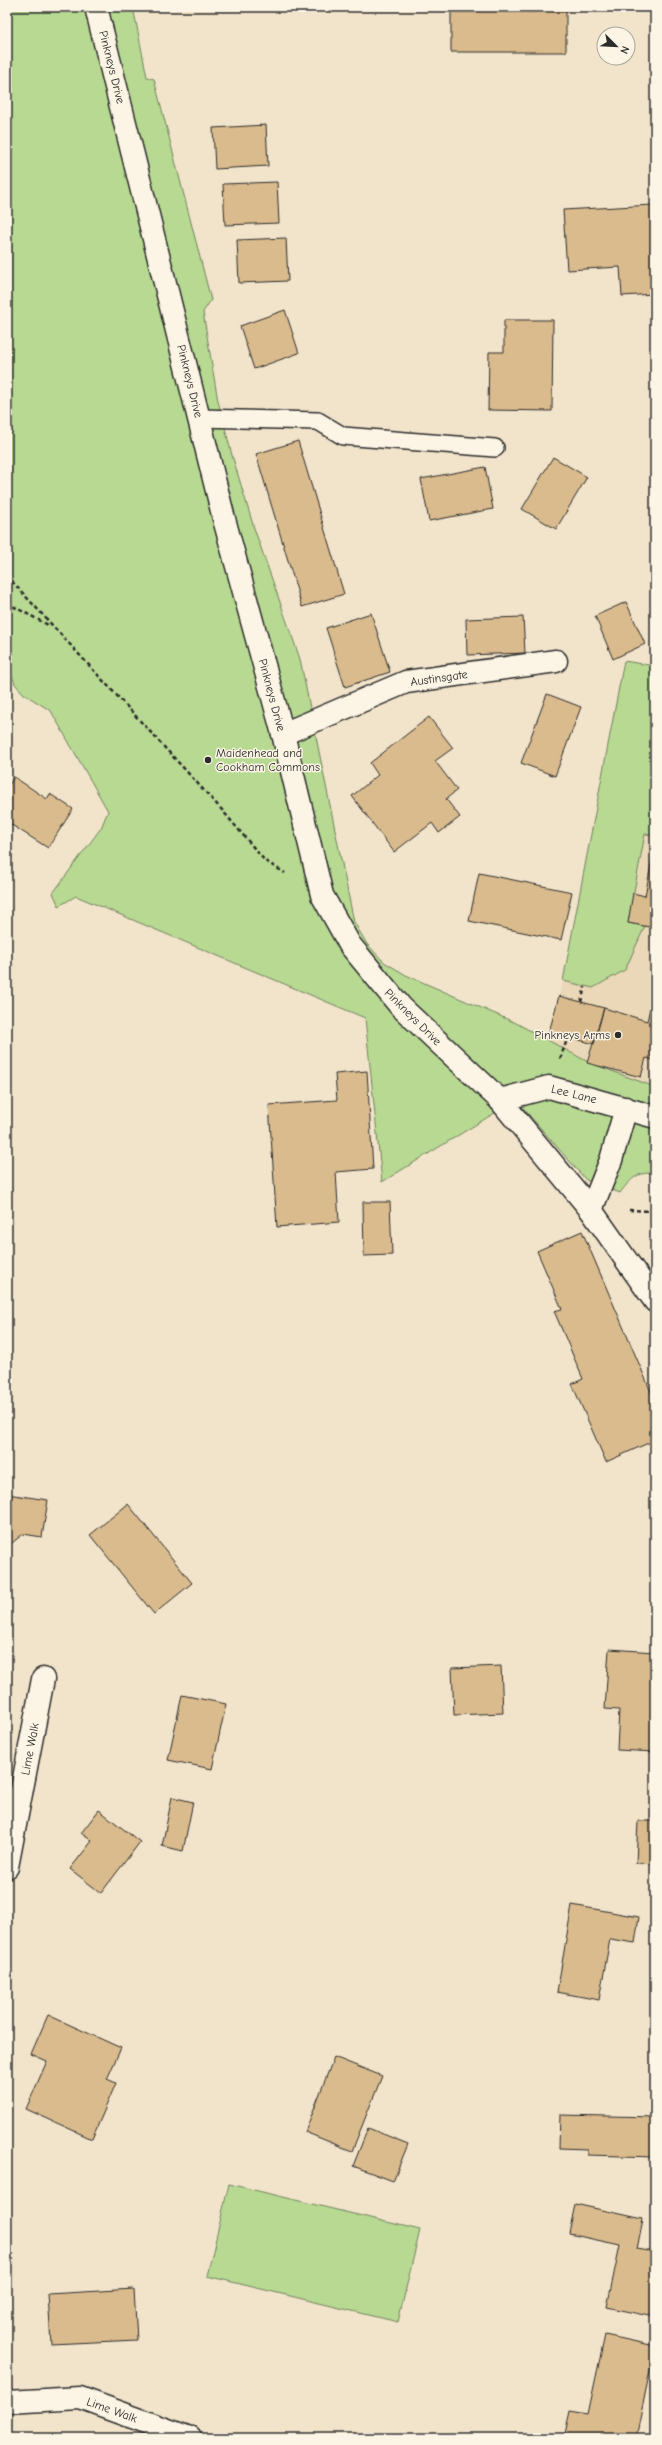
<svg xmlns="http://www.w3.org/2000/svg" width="662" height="2445" viewBox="0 0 662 2445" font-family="'Comic Neue',sans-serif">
  <rect width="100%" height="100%" fill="#f2e4cb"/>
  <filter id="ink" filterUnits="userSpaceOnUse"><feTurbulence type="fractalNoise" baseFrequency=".025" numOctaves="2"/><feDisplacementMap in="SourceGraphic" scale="8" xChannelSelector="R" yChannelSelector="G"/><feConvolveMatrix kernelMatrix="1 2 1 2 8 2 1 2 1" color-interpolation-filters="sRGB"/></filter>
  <g filter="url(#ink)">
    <path fill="#ebd8b8" d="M624 661 655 666V1081L652 1095 543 1051 563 981Z"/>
    <path fill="#b7d992" stroke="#71825e" d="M7 7H133L147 77 154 79 211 300 203 312 218 401 232 455 254 528 300 659 354 922 367 944 384 962 406 975 516 1023 590 1063 655 1087V1174C638 1170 629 1181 620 1193L586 1180 516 1100 382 1182 365 1018 76 896 59 906 53 893 101 828 108 811 51 711 24 694 15 684 10 669 7 667Z
      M624 661 655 666V835L645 834 628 923 645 926 625 970 593 988 563 981Z
      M229 2184 420 2230 398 2322 207 2276Z"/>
    <path fill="#dabb8d" stroke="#2b2b2b" d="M451 7H566V52H451Z
      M266 125 268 166 215 169 213 128Z
      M277 182 279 223 225 225 223 184Z
      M653 205 655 294 622 296 620 267 567 270 563 210Z
      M286 238 288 281 239 283 237 240Z
      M285 310 299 353 254 369 240 326Z
      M504 320H553L552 411 488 410 489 352H504Z
      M298 441 344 594 302 607 256 454Z
      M553 457 587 477 556 529 522 509Z
      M485 467 493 509 429 521 421 479Z
      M626 602 645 644 613 659 595 616Z
      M371 613 390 672 345 687 326 628Z
      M523 617 525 653 467 655 466 619Z
      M547 694 581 707 555 776 521 763Z
      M429 717 453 748 435 761 457 790 446 799 460 817 439 833 432 823 394 852 352 796 378 775 370 763Z
      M14 777 47 799 50 794 73 809 48 848 7 822V788Z
      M655 844V928L628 923 633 893 645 896Z
      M479 873 572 892 561 940 469 921Z
      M559 996 604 1008 594 1044 549 1032Z
      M651 1004 655 1005V1056L654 1060 646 1058 641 1077 587 1063 604 1008 647 1021Z
      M367 1071 373 1169 336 1172 339 1222 277 1227 269 1105 337 1100 335 1074Z
      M363 1202H390L392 1255 364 1256Z
      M582 1231 655 1401V1440L606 1462 572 1384 583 1379 554 1311 562 1309 537 1251Z
      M7 1494 48 1500 42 1537 23 1534 7 1547Z
      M128 1504 192 1583 154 1614 90 1535Z
      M609 1649 655 1652V1752L617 1750 619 1710 605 1709Z
      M501 1666 503 1713 454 1715 452 1668Z
      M182 1695 226 1704 212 1769 168 1760Z
      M172 1797 193 1802 183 1851 162 1846Z
      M99 1810 140 1842 101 1893 70 1869 92 1841 81 1833Z
      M638 1821H655V1864L636 1863Z
      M572 1905 639 1917 635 1943 610 1939 599 2000 557 1992Z
      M48 2015 121 2048 107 2079 116 2083 92 2139 26 2109 47 2061 31 2054Z
      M334 2057 382 2076 352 2151 305 2132Z
      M560 2115 655 2117V2157L587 2155V2149L559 2148Z
      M368 2128 408 2144 393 2181 353 2166Z
      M575 2204 643 2219 637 2249 655 2252V2317L607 2307 620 2245 569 2234Z
      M134 2289 137 2340 51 2344 48 2294Z
      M605 2335 655 2346 636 2438H564L570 2411 588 2414Z"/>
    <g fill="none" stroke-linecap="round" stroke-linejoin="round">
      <defs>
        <path id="lane" d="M199 418 318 421 343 436 495 448"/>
        <path id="street" d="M283 734 406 682 556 661
          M500 1100 549 1087 655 1117
          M591 1210 611 1160 626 1108
          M7 1867 43 1679
          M7 2402 80 2398 190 2438"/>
        <path id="secondary" d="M96 7 224 519 283 734 322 895 350 945 401 1007 500 1100 591 1210 655 1301"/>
      </defs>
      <use href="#lane" stroke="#2b2b2b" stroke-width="20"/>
      <use href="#street" stroke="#2b2b2b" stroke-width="25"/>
      <use href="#secondary" stroke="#2b2b2b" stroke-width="25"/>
      <path stroke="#2b2b2b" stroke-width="2.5" stroke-dasharray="4 3" stroke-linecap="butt" d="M7 576 222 810 265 861 285 873
        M7 603 50 626
        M581 1002 585 987
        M560 1059 568 1037
        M629 1210 651 1211 655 1217"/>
      <use href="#lane" stroke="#fcf5e5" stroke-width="17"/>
      <use href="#street" stroke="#fcf5e5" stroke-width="22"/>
      <use href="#secondary" stroke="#fcf5e5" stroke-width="22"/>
    </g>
  </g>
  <g fill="#2b2b2b" stroke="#fcf5e5" stroke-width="1.5">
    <circle cx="208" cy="760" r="4"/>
    <circle cx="618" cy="1035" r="4"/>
  </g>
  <g text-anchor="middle" stroke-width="3" stroke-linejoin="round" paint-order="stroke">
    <g font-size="12" fill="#2b2b2b" stroke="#fcf5e5">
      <text transform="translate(112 67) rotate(76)" y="4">Pinkneys Drive</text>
      <text transform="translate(190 381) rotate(76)" y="4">Pinkneys Drive</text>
      <text transform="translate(439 678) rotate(-8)" y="4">Austinsgate</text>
      <text transform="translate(272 695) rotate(75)" y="4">Pinkneys Drive</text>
      <text transform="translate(413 1017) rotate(45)" y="4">Pinkneys Drive</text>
      <text transform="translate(574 1094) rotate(14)" y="4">Lee Lane</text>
      <text transform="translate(30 1749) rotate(-79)" y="4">Lime Walk</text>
      <text transform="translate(112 2410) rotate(20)" y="4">Lime Walk</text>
    </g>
    <g font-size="12" fill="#2b2b2b" stroke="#fcf5e5" text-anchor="start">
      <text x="216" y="757">Maidenhead and<tspan x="216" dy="14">Cookham Commons</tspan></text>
      <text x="610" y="1039" text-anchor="end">Pinkneys Arms</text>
    </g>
  </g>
  <rect width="662" height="2445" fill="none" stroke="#fcf5e5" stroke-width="24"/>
  <rect x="12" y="12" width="638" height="2421" fill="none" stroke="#2b2b2b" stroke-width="1.5" filter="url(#ink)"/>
  <g transform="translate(616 46) rotate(114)"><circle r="19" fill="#fcf5e5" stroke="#a8a49b"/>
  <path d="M0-3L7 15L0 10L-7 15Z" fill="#2b2b2b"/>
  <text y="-6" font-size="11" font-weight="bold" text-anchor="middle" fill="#2b2b2b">N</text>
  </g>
</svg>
